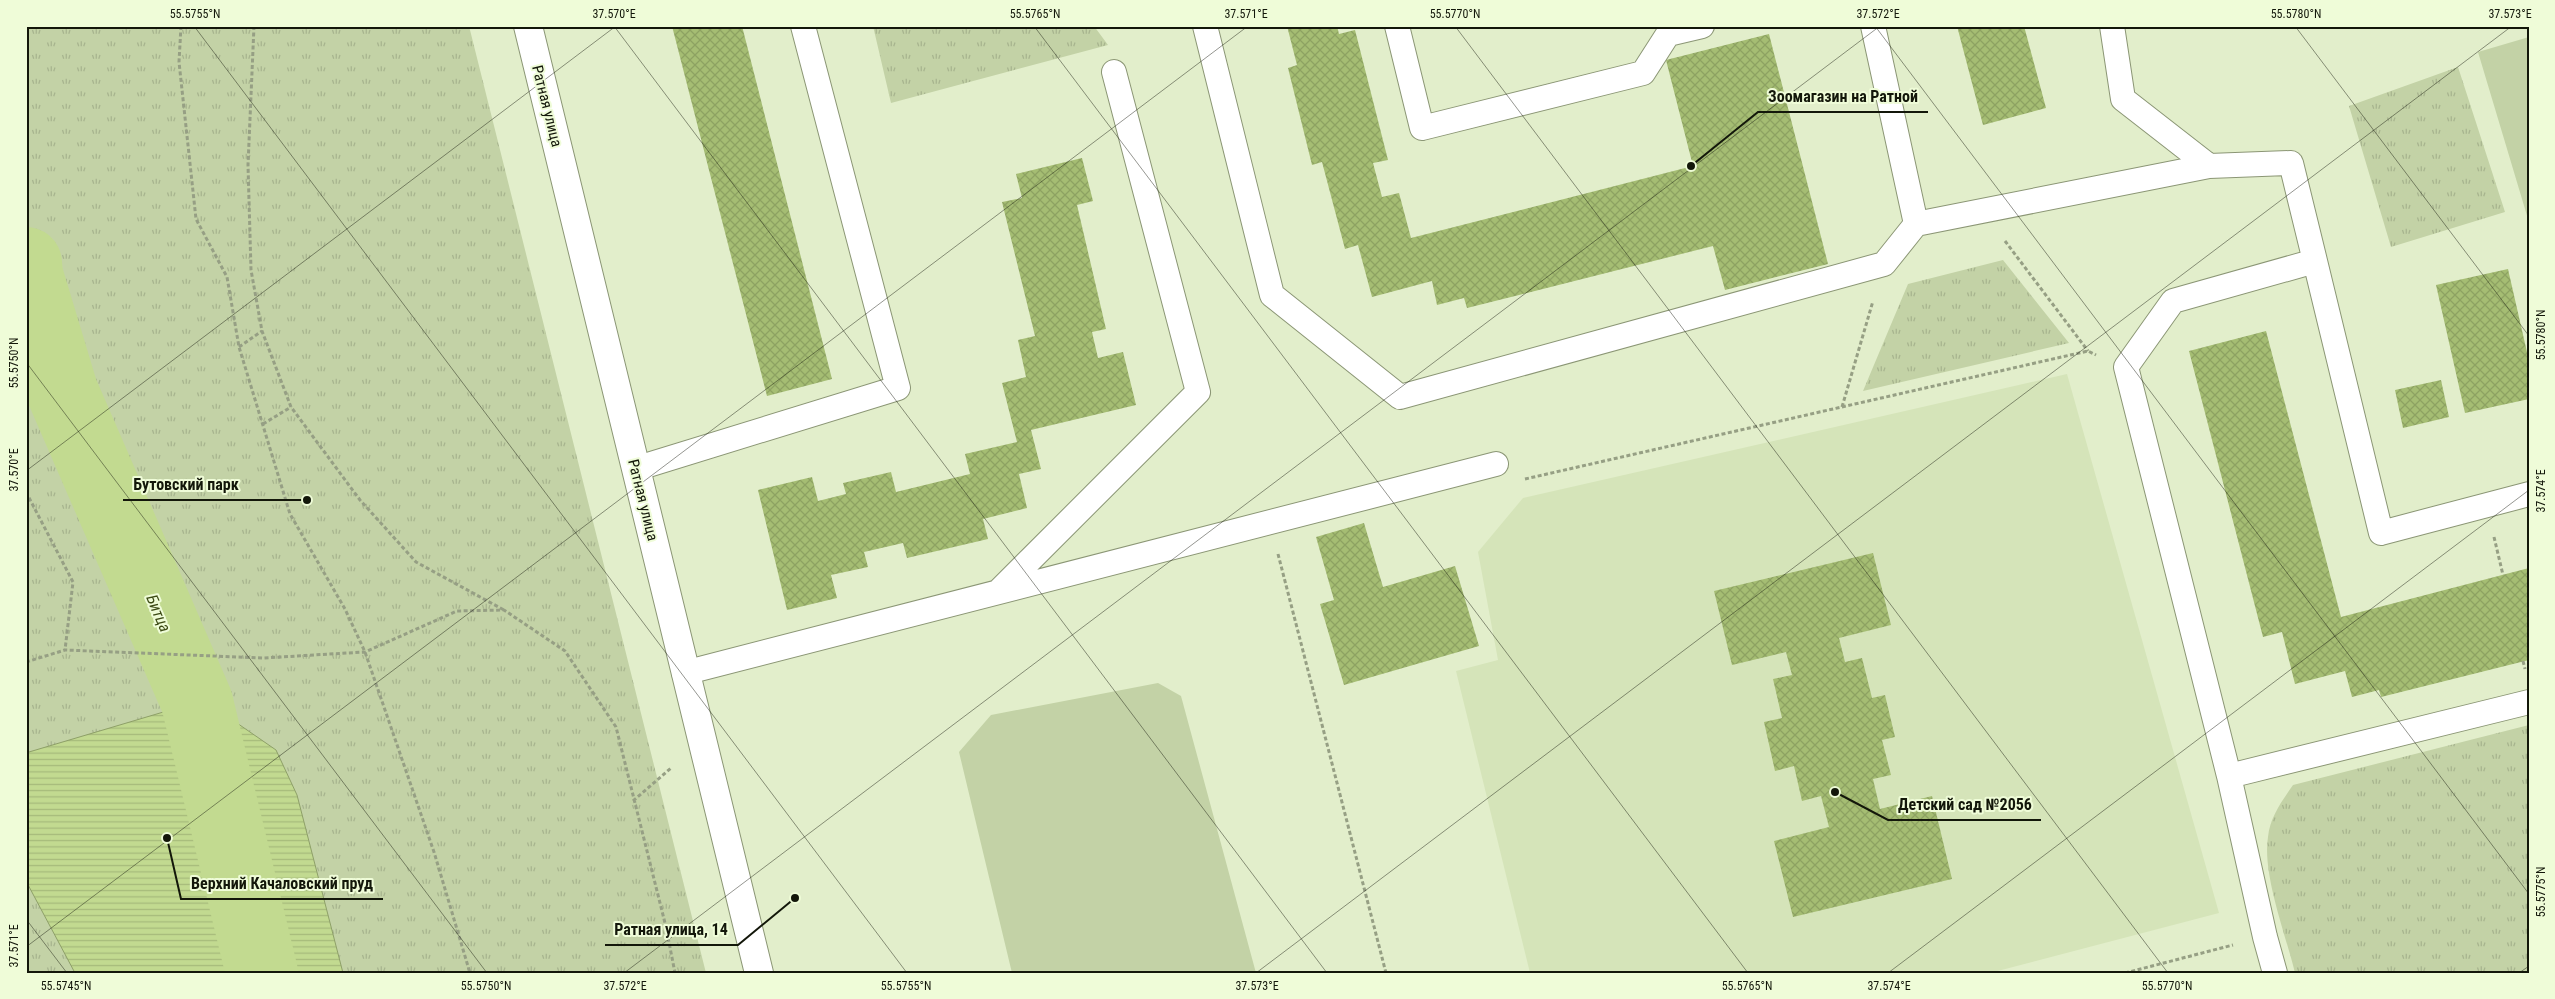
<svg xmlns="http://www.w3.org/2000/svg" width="2555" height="999" viewBox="0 0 2555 999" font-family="'Roboto Condensed',sans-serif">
  <defs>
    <pattern id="park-tufts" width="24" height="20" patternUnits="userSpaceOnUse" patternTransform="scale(1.25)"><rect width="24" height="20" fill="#c3d2a6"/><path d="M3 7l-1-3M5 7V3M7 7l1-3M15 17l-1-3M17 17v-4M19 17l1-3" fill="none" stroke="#a7b48e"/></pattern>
    <pattern id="water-rules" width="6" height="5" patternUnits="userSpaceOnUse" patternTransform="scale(1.25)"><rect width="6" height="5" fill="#c2da90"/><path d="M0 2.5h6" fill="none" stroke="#a6ba7b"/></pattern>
    <pattern id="building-cross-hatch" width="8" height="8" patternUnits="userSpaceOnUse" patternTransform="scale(1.25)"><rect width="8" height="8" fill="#a5bd73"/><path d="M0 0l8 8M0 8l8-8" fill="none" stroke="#8da262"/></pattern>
  </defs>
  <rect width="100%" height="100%" fill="#e2eecb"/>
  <path fill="#d5e4b9" d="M2067 374 2219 913 1990 973H1530L1456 671 1498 660 1478 552 1523 498Z"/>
  <path fill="url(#park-tufts)" d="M26 26H469L706 973H26Z
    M873 26H1094L1108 45 891 103Z
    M2458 67 2505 212 2391 247 2349 106Z
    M2003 260 2069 343 1863 391 1908 284Z
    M2529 725V973H2295C2286 935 2262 874 2268 837 2270 817 2282 801 2293 785Z"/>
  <path fill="#c3d2a6" d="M2529 37V219H2528L2478 52Z
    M1158 683 1181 696 1256 973H1012L959 752 991 715Z"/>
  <path fill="url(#water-rules)" stroke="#8ea068" d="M197 702 234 721 276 750 297 795 343 973H75L26 881V755L29 752Z"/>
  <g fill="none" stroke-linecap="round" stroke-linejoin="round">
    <path stroke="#c2da90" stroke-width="72" d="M26 263 27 275 62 391 197 702 262 973"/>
  </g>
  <path fill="url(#building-cross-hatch)" d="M672 26H742L832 379 767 396Z
    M1287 26H1337L1339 34 1355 30 1388 160 1373 163 1382 197 1399 193 1411 238 1693 166 1666 60 1769 34 1828 264 1725 290 1713 246 1467 308 1464 298 1437 305 1432 281 1372 297 1358 245 1345 249 1322 162 1312 165 1288 68 1297 65Z
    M1957 26H2024L2046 108 1983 125Z
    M1082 158 1093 201 1077 205 1106 329 1092 332 1098 358 1123 352 1136 405 1031 430 1041 469 1019 474 1027 508 983 519 988 539 907 558 903 543 864 552 868 567 831 575 837 598 787 610 758 490 812 477 818 501 846 494 843 483 891 472 896 492 970 474 965 454 1017 442 1002 383 1026 377 1018 340 1035 336 1002 202 1022 198 1016 174Z
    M2508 269 2529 361V399L2465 413 2436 285Z
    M2266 331 2341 617 2529 568V660L2381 697 2379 690 2352 697 2345 671 2295 684 2282 632 2263 637 2189 351Z
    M2441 380 2449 417 2403 428 2395 390Z
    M1364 523 1383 587 1455 566 1479 646 1344 685 1320 604 1334 600 1316 537Z
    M1873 553 1891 625 1839 638 1845 662 1862 658 1872 698 1885 695 1895 737 1882 740 1891 775 1873 779 1880 809 1932 796 1952 879 1793 917 1774 841 1829 827 1821 796 1802 801 1794 766 1775 771 1764 722 1782 718 1773 679 1792 675 1786 652 1732 665 1714 591Z"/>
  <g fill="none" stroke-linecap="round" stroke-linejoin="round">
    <defs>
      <path id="lane" d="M1205 26 1272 295 1400 397 1884 264 1916 224
        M1397 26 1422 128 1643 73 1668 34 1702 26
        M1873 26 1916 224 2209 166 2291 163 2315 261 2173 301 2126 367 2229 776 2265 937 2275 973
        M2112 26 2123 99 2209 166
        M2315 261 2381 533 2529 494
        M635 469 898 388 803 26
        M1000 590 1198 392 1114 72
        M684 673 1496 464
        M2229 776 2529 702"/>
      <path id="street" d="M528 26 759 973"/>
    </defs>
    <use href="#lane" stroke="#8b9675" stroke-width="26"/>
    <use href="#street" stroke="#8b9675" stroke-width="30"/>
    <path stroke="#969f84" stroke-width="3" stroke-dasharray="4 2.5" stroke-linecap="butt" d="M181 26 179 62 196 219 227 277 239 347 290 514 345 609 365 652 434 852 470 973
      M254 26 248 165 251 270 262 331 291 407 360 500 416 562 504 610
      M2005 241 2088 351
      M239 347 262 331
      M1842 407 1873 301
      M263 424 291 407
      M1525 479 2088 351 2096 355
      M26 492 73 582 65 650
      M2494 537 2503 575
      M1278 554 1386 973
      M2523 661 2525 669
      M26 662 65 650 263 658 365 652 457 611 504 610 565 651 616 727 666 927 675 973
      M633 801 671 768
      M2125 973 2233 945"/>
    <use href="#lane" stroke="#fff" stroke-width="24"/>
    <use href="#street" stroke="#fff" stroke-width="28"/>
  </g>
  <path fill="none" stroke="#13170a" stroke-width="1" stroke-opacity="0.45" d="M194 26 907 973M614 26 1327 973M1034 26 1748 973M1455 26 2168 973M1875 26 2529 894M2295 26 2529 336M26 362 487 973M26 471 616 26M26 919 67 973M26 947 1248 26M624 973 1880 26M1256 973 2512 26M1888 973 2529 490M2519 973 2529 966"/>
  <g text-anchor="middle" stroke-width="4" stroke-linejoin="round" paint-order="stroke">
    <g font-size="15" fill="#13170a" stroke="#effcd8">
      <text transform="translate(547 106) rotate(76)" y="5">Ратная улица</text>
      <text transform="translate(643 500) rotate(76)" y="5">Ратная улица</text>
    </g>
    <g font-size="16" font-style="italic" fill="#3c4a15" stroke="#effcd8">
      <text transform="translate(159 613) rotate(67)" y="6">Битца</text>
    </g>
  </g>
  <path fill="none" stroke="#13170a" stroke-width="2" d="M1691 166L1758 112H1928M307 500L248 500H123M1835 792L1888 820H2041M167 838L181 899H383M795 898L738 945H605"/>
  <g fill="#13170a" stroke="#effcd8" stroke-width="2">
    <circle cx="1691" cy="166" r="5"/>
    <circle cx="307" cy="500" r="5"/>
    <circle cx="1835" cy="792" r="5"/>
    <circle cx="167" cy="838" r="5"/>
    <circle cx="795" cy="898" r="5"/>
  </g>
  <g font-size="16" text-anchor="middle" font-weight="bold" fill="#13170a" stroke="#effcd8" stroke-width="4" stroke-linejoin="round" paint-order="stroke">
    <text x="1843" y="102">Зоомагазин на Ратной</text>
    <text x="186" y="490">Бутовский парк</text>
    <text x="1965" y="810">Детский сад №2056</text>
    <text x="282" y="889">Верхний Качаловский пруд</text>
    <text x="671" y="935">Ратная улица, 14</text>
  </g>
  <rect width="2555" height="999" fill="none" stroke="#effcd8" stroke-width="55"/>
  <rect x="28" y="28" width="2500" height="944" fill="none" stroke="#13170a" stroke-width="2"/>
  <g font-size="12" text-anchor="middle" fill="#13170a">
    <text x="195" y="18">55.5755°N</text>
    <text x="614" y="18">37.570°E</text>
    <text x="1035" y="18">55.5765°N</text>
    <text x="1246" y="18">37.571°E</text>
    <text x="1455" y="18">55.5770°N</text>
    <text x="1878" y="18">37.572°E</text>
    <text x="2296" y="18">55.5780°N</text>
    <text x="2510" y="18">37.573°E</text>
    <text transform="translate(2541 335) rotate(-90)" y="4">55.5780°N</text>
    <text transform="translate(14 363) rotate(-90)" y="4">55.5750°N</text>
    <text transform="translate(14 470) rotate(-90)" y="4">37.570°E</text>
    <text transform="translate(2541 491) rotate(-90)" y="4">37.574°E</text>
    <text transform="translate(2541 892) rotate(-90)" y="4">55.5775°N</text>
    <text transform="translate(14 946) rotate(-90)" y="4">37.571°E</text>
    <text x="66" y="990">55.5745°N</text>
    <text x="486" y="990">55.5750°N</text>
    <text x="625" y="990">37.572°E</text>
    <text x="906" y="990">55.5755°N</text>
    <text x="1257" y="990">37.573°E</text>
    <text x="1747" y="990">55.5765°N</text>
    <text x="1889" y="990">37.574°E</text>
    <text x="2167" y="990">55.5770°N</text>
  </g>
</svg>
